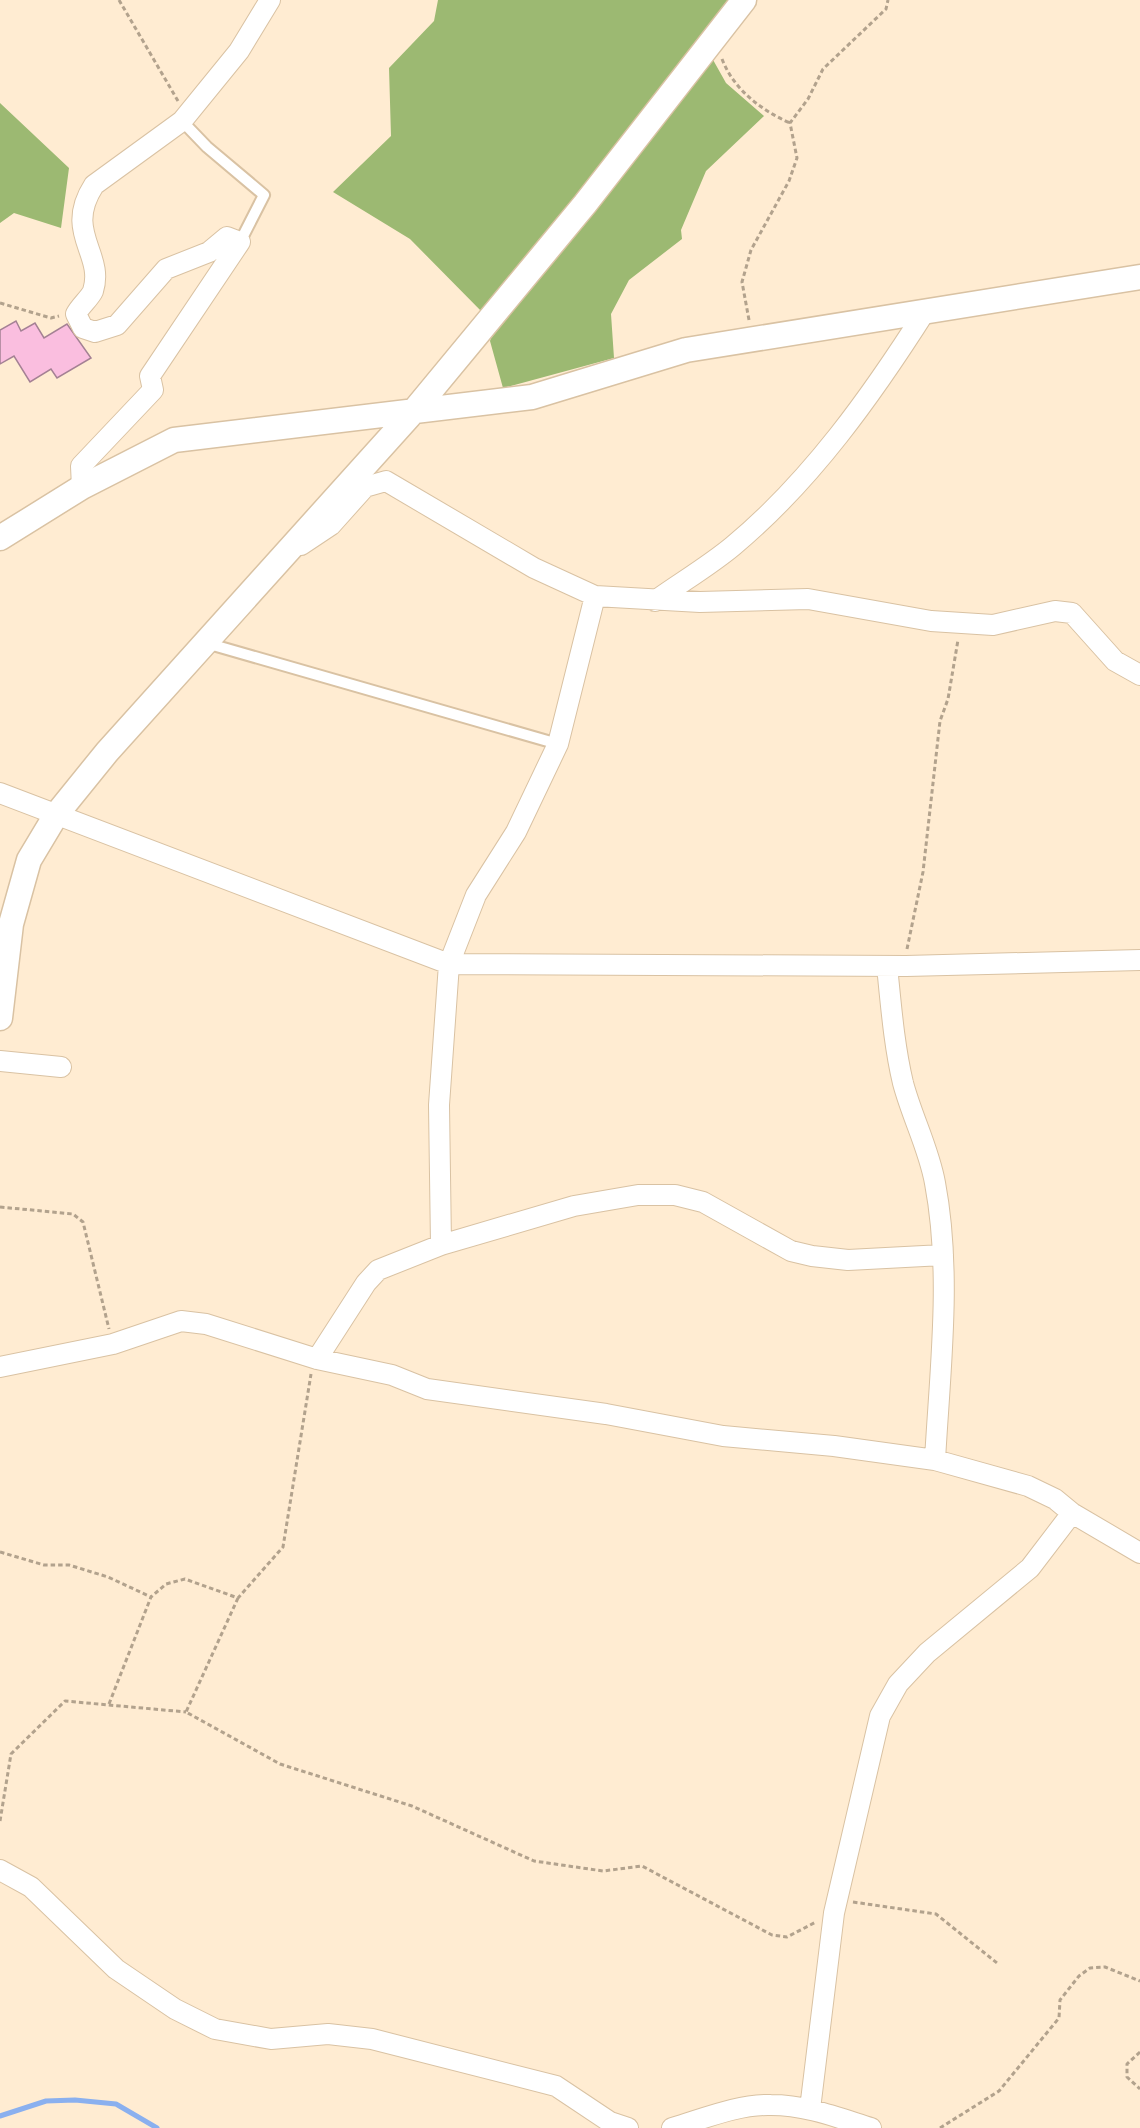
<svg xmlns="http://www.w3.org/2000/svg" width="1140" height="2128" viewBox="0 0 1140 2128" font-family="'Open Sans',sans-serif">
  <rect width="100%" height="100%" fill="#ffecd2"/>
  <path fill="#9cb972" d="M438 0H729L485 315 410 239 333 192 391 136 389 68 434 21Z
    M712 58 726 83 764 116 706 171 681 230 682 239 629 280 611 314 614 358 503 388 490 341 496 324Z
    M0 103 69 168 61 228 14 213 0 223Z"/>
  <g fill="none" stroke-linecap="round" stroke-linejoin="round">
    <path stroke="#8ab0ef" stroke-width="5" d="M0 2116 46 2101 75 2100 116 2104 157 2128"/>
  </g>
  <path fill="#fabedf" stroke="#a48194" stroke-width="1.5" d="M16 321 21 331 35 323 44 338 67 324 91 358 57 378 51 369 30 382 14 356 0 364V330Z"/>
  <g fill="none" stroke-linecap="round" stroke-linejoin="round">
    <defs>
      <path id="service" d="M182 121 207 147 264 195 240 242
        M206 643 558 744"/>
      <path id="minor" d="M82 487 81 466 153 390 150 376 240 242 227 237 209 252 166 269 117 325 95 332 83 328 76 314C80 306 90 298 93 291 105 253 63 233 94 185L182 121 239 51 270 0
        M301 545 331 525 365 487 386 481 534 568 595 596 700 602 808 599 931 621 993 625 1055 611 1072 613 1115 661 1140 675
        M655 601C680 583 709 566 733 546 811 481 872 395 926 310
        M0 793 449 964 906 966 1140 960
        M887 966C891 1005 894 1045 903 1083 912 1117 929 1149 935 1183 952 1273 940 1369 935 1460
        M0 1061 61 1067
        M441 1245 439 1105 449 964 476 895 516 832 558 744 595 596
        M317 1359 366 1283 378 1270 441 1245 574 1206 638 1195H675L703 1202 791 1251 812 1256 848 1260 943 1255
        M0 1367 113 1344 181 1321 206 1324 317 1359 392 1375 427 1389 606 1414 723 1436 834 1446 935 1460 1028 1486 1055 1499 1072 1513 1140 1553
        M0 1870 31 1887 116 1969 175 2009 215 2029 271 2039 328 2034 372 2039 556 2086 610 2122 628 2128
        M810 2109 834 1913 880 1716 898 1684 927 1653 1030 1568 1072 1513
        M672 2128C703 2119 738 2104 771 2105 806 2105 839 2118 871 2128"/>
      <path id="tertiary" d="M0 538 82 487 174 440 532 397 686 350 1140 277
        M0 1018 11 924 29 860 56 815 107 752 413 412 585 204 744 0"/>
    </defs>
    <use href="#service" stroke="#d9c2a3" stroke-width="14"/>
    <use href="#minor" stroke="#d9c2a3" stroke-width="22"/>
    <use href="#tertiary" stroke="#d9c2a3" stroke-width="27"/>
    <path stroke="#b2a28d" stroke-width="3" stroke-dasharray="4.5 3" stroke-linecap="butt" d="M119 0 178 101
      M722 59C734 90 761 110 790 123
      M0 303 51 318 59 316
      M749 320 742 282 751 250 789 181 797 158 790 123 808 99 823 69 886 9 888 0
      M907 949 923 872 940 721 948 699 958 640
      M0 1207 73 1214 83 1222 109 1329
      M0 1552 44 1565H69L108 1577 151 1597
      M238 1598 186 1712 280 1764 412 1806 534 1861 603 1871 642 1866 772 1935 787 1937 816 1922
      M109 1704 151 1597 166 1584 185 1579 238 1598 283 1547 311 1374
      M0 1821 11 1754 65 1701 186 1712
      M853 1902 936 1914 997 1963
      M1140 2052 1127 2064V2077L1140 2089
      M940 2128 999 2091 1059 2018 1060 2000 1079 1976 1090 1968 1105 1967 1140 1981"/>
    <use href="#service" stroke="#fff" stroke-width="10"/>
    <use href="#minor" stroke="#fff" stroke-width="20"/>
    <use href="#tertiary" stroke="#fff" stroke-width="24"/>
  </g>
</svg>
